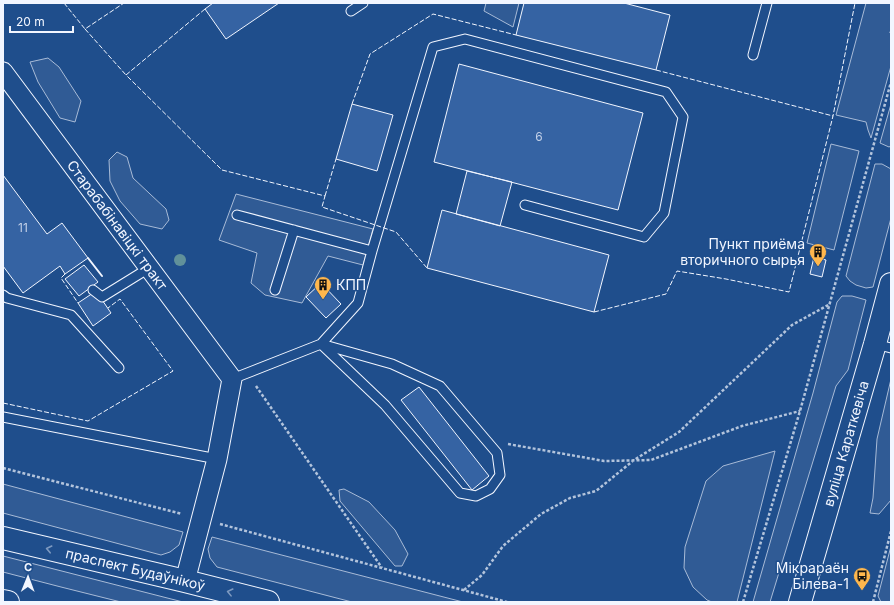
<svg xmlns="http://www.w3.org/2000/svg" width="894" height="605" viewBox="0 0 894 605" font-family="Inter,sans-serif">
  <rect width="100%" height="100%" fill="#1f4e8c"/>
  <path fill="#305b95" stroke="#a8bbd7" d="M486 3H519L513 27 484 11Z
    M866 3H891V28L890 33 891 30V66L871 138 868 130 866 122 836 115Z
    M48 58 59 67 81 101 75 122 60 118 38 82 30 62Z
    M891 104V146L889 147 880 143Z
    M831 144 859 151 834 250 807 243Z
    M117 152 127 157 133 178 166 209 169 220 162 229 140 224 120 201 110 181 109 160Z
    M875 164H882L891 169V218L873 287 866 288 856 285 850 281 846 276Z
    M236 194 373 229 363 265 328 256 302 303 265 295 251 283 257 253 219 240Z
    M842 296H852L866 300 848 370 836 386 770 602H753L813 393 837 302Z
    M891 379V500L879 514 870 513 873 498 877 439Z
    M775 451 737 602H712L707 600 693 587 684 568 685 547 706 481 723 466Z
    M3 484 183 532 179 545 170 552 161 555 3 513Z
    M344 489 369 502 395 530 408 554 402 566H395L340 501 339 490Z
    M212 537 463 602H352L217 567 210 558 208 549Z
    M891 546V602H881L878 596Z
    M3 556 183 602H121L61 587 3 572Z"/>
  <path fill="#3563a3" stroke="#f2f6ff" d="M213 3H279L226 39 205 9Z
    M524 3H624L670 15 656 70 516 35Z
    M459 64 643 113 618 210 434 162Z
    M352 104 393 115 377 171 336 159Z
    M467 171 512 182 500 226 456 214Z
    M3 175 47 234 62 223 88 258 65 274 60 266 23 293 3 266Z
    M442 210 609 255 594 312 427 268Z
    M814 257 826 260 822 277 810 274Z
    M84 265 98 282 79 296 65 279Z
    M321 283 341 304 326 318 306 297Z
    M96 291 111 313 93 326 78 303Z
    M419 387 489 476 472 490 401 400Z"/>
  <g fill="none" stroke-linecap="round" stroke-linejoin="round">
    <defs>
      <path id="service" d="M351 11 363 3
        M753 55 767 3
        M237 215 372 251
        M93 290 102 297 149 268
        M275 290 294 230
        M3 295 7 298 71 315 119 368
        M321 344 392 364 440 386 497 453 500 475 490 489 476 496 460 493 385 405Z
        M875 344 891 348
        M232 379 321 344 358 303 372 251 433 47 465 39 666 92 683 117 664 213 644 237 525 205
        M3 417 217 459"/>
      <g id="minor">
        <path id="s1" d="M3 72 232 379 217 459 185 581"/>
      </g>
      <g id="tertiary">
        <path id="s2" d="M800 602 875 344 891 284"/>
      </g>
      <g id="primary">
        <path id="s3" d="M3 538 185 581 268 602"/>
        <path d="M3 601 8 602"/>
      </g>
    </defs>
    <use href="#service" stroke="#f2f6ff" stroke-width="11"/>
    <use href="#minor" stroke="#f2f6ff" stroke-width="21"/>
    <use href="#tertiary" stroke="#f2f6ff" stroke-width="24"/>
    <use href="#primary" stroke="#f2f6ff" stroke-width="24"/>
    <path stroke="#b3c4dc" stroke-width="2.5" stroke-dasharray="3 2" stroke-linecap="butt" d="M256 386 382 568
      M508 444 604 461 651 460 742 426 800 411
      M3 468 182 514
      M220 524 507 602
      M464 590 482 575 503 546 541 514 570 498 596 491 634 460 679 432 792 325 830 304
      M743 602 800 411 891 82
      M873 602 891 531"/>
    <use href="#service" stroke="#1f4e8c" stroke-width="9"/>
    <use href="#minor" stroke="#1f4e8c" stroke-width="19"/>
    <use href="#tertiary" stroke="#1f4e8c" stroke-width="22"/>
    <use href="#primary" stroke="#1f4e8c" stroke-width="22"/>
    <path stroke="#f2f6ff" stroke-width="1" stroke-dasharray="5 2" stroke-linecap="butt" d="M64 3 85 29 124 3
      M205 9 126 75 222 170 325 196 322 207 396 232 427 268
      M85 29 126 75
      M656 70 833 116
      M352 104 370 54 433 14 516 35
      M325 196 336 159
      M65 274 61 278 78 303
      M594 312 666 294 677 271 726 279 789 292 833 116 855 3
      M3 403 88 421 173 371 120 299 108 308"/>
    <path stroke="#f2f6ff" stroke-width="2" d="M88 258 102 276"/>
  </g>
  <circle fill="#61919a" cx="180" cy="260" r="6"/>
  <defs><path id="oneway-chevron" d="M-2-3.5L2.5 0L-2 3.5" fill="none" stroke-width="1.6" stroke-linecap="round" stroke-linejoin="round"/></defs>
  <g stroke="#7e9ac0">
    <use href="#oneway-chevron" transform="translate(49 549) rotate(-167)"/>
    <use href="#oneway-chevron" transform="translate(230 592) rotate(-166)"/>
  </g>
  <defs>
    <symbol id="building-pin" viewBox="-11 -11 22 30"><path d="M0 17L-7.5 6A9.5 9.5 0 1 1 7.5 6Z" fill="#ffb74d" stroke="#1f4e8c"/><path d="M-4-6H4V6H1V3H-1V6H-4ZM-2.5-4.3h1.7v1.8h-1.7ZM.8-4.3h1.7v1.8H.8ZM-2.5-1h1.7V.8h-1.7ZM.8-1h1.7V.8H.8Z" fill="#111"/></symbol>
    <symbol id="bus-pin" viewBox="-11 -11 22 30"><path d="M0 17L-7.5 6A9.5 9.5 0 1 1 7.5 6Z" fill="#ffb74d" stroke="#1f4e8c"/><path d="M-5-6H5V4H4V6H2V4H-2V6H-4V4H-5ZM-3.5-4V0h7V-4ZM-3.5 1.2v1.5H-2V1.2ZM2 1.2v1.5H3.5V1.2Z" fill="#111"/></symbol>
  </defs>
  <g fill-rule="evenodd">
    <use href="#building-pin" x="808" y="242" width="20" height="27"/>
    <use href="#building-pin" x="313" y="275" width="20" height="27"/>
    <use href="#bus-pin" x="852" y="566" width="20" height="27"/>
  </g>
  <g text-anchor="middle" stroke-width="3" stroke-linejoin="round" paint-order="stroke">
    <g font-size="12" fill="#c3d1e8">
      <text x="539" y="141">6</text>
      <text x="23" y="232">11</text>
    </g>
    <g font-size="14" fill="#f2f6ff" stroke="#1f4e8c">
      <text dy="5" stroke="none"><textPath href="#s1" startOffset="191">Старабабінавіцкі тракт</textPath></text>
      <text dy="5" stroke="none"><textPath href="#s2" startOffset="165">вуліца Караткевіча</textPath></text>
      <text dy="5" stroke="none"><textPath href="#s3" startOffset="136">праспект Будаўнікоў</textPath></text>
    </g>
    <g font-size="14" fill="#f2f6ff" stroke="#1f4e8c" text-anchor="end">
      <text x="805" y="249">Пункт приёма<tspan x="805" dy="16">вторичного сырья</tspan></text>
      <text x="336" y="290" text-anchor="start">КПП</text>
      <text x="849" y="573">Мікрараён<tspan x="849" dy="16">Білева-1</tspan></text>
    </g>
  </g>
  <rect width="894" height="605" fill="none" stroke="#f2f6ff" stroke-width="8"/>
  <g transform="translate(28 577) rotate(1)" stroke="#1f4e8c" stroke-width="3" paint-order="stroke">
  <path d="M0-3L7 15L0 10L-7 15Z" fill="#f2f6ff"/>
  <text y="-6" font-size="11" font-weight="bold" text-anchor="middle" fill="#f2f6ff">С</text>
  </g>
  <path d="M10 26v6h63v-6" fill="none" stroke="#f2f6ff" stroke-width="2"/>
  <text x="16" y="26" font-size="12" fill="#f2f6ff" stroke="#1f4e8c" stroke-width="3" paint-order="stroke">20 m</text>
</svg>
